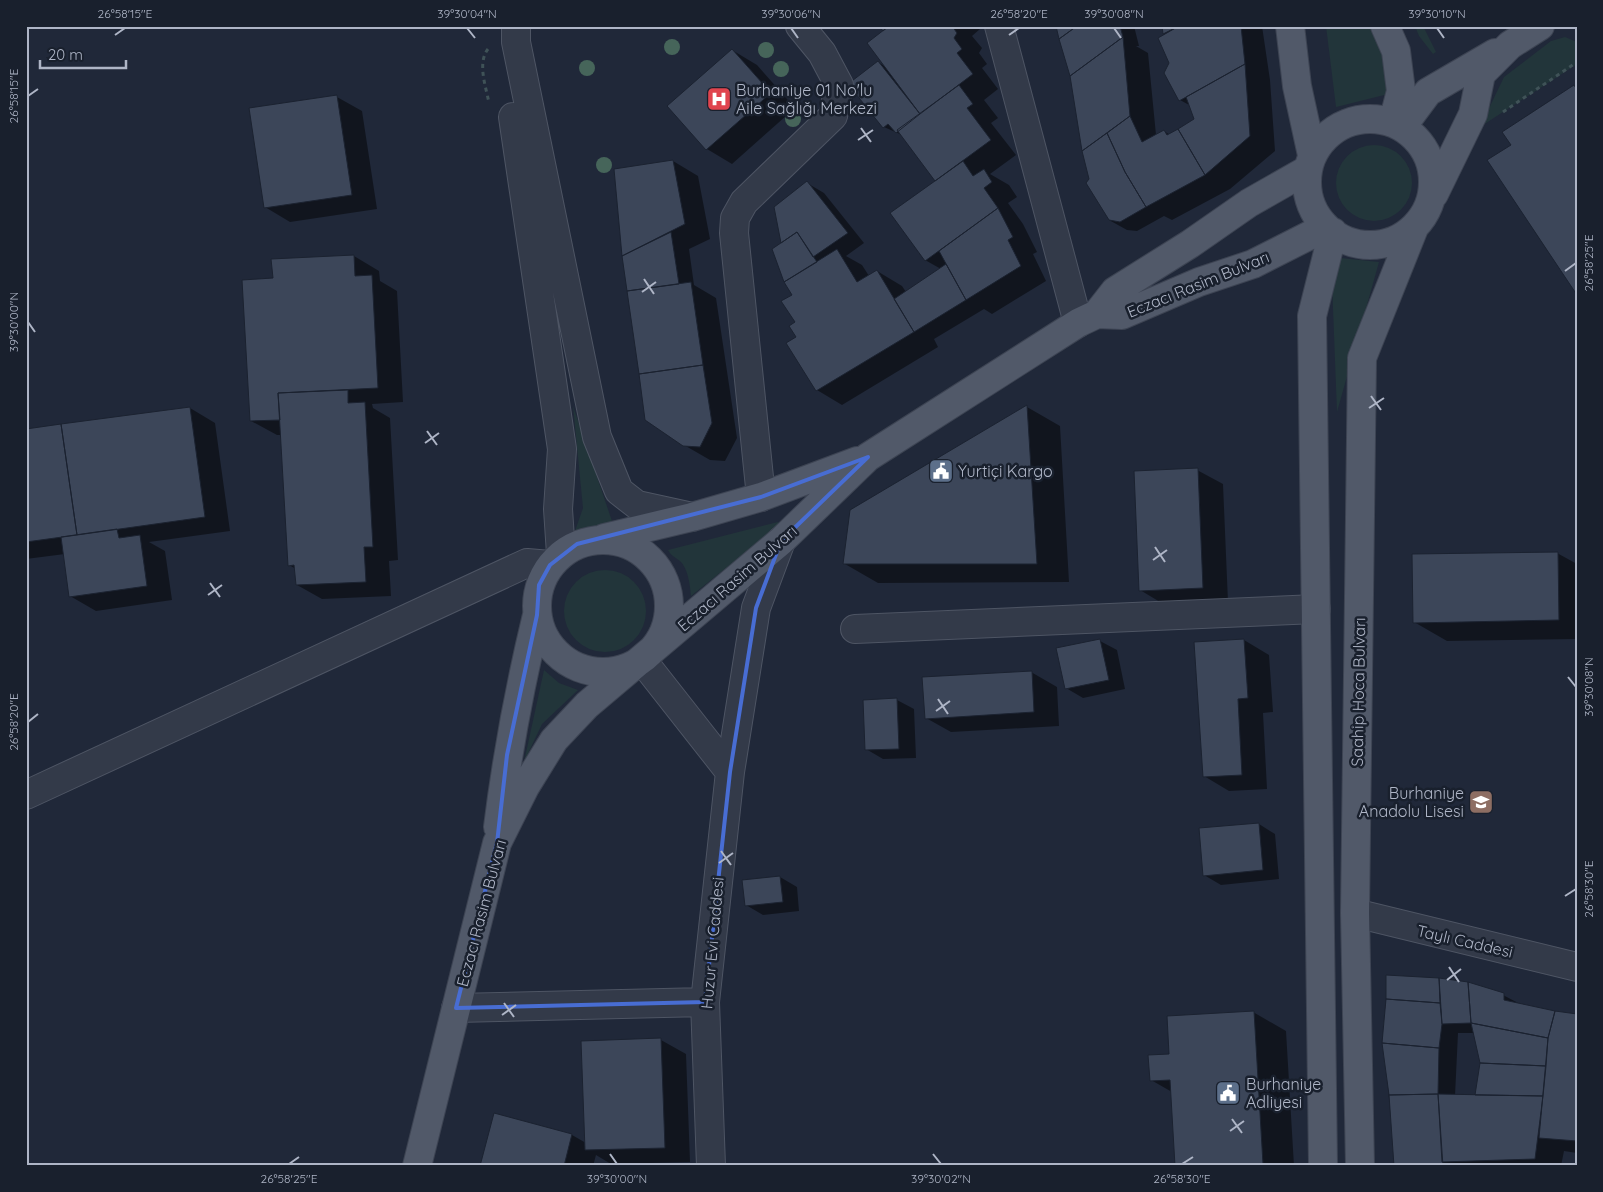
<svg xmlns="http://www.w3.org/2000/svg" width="1603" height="1192" viewBox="0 0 1603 1192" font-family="Quicksand,sans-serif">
  <rect width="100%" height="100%" fill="#202839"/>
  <path fill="#22353a" d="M1326 26H1373L1396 92 1336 107Z
    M1415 26H1423L1436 52 1433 54 1419 36Z
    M1565 37 1577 42V64L1480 127 1504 77 1551 41Z
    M1336 183a38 38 0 1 1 76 0a38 38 0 1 1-76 0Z
    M1331 257 1379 262 1337 412Z
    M573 406 614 527 575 531 583 508Z
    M778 522 780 525 691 596C690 585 688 568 680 561 675 557 671 556 668 550Z
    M564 611a41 41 0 1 1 82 0a41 41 0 1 1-82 0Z
    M544 670 559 683 578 690 542 724 524 762Z"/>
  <path fill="#0007" fill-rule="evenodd" d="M881 26H979L980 29 972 36 982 48 979 53 987 64 982 68 998 89 984 100 998 118 991 123 1016 155 990 174 1009 185 1017 197 1008 203 1023 224 1037 252 1033 254 1046 281 992 314 984 309 934 339 938 347 842 405 817 390 788 343 798 338 794 295 782 243 807 183 824 193 864 243 846 256 862 265 869 276 877 271 902 286 906 292 941 269 925 260 936 182 902 135 884 127 878 62 886 67 885 32Z
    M1057 26H1134L1139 46H1136L1148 53 1156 135 1164 131 1170 135 1196 119 1191 106 1180 100 1170 63 1159 39 1164 34 1163 26H1262L1270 80 1275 151 1230 189 1172 220 1164 216 1137 231 1127 230 1109 220 1090 179 1071 76Z
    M732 50 757 65 795 108 732 164 707 149 669 106Z
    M337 97 362 111 377 209 290 222 265 207Z
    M673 161 698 176 710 239 689 249 694 285 716 298 737 438 725 461 710 460 684 445 623 256 615 170Z
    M354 256 379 271 380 281 397 291 403 402 372 404 373 408 390 418 398 560 389 561 391 596 322 599 297 585 296 569 289 565 282 435H277L251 421 274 279 273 260Z
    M1027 407 1060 426 1069 582 878 583 845 564 851 510Z
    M190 408 215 423 230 531 149 542 165 551 172 600 96 611 70 596 65 554 26 559V431Z
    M1197 470 1223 484 1228 602 1165 605 1140 590Z
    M1557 553 1577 564V639L1447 641 1414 622Z
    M1244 640 1269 655 1273 712 1263 713 1267 789 1229 791 1204 776Z
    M1100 641 1117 650 1125 689 1083 698 1066 688Z
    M1031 672 1057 687 1059 726 951 732 926 718Z
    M897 700 914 709 916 758 883 759 866 749Z
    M1259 824 1275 834 1279 879 1221 885 1204 875Z
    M780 877 797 887 799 911 763 915 746 905Z
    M1387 976 1439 979 1467 984 1503 995 1520 1004 1577 1016V1153L1564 1151 1561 1166H1395L1384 1043ZM1458 1033H1475L1481 1063 1476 1096H1455Z
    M1253 1012 1286 1031 1294 1166H1176L1172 1092 1151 1080 1170 1055Z
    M661 1040 686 1054 690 1162 611 1164 596 1155 593 1166H482L495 1114 572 1135 586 1143Z"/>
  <path fill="#3c4659" stroke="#1b2230" d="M879 26H889L883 31Z
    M889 26H952L957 33 954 38 962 49 957 53 973 74 920 114 867 43Z
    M1056 26H1077L1059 39Z
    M1077 26H1120L1123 37 1070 76 1059 39Z
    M1162 26H1179L1163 34Z
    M1241 26 1245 64 1179 101 1164 73 1169 63 1158 38 1179 26Z
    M1123 37 1130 116 1082 151 1070 76Z
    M732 49 771 93 706 150 667 106Z
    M878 61 920 114 896 133 888 124 883 128 848 84Z
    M1245 64 1250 136 1205 175 1178 129 1194 119 1186 97Z
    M959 85 973 104 967 108 991 140 935 181 897 130Z
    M1574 85 1577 90V295L1487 160 1511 145 1502 132Z
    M337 95 352 195 264 208 249 108Z
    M1130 116 1142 142 1164 130 1167 135 1178 129 1205 175 1146 207 1125 172 1107 133Z
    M1107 133 1125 172 1146 207 1120 222 1109 220 1086 183 1089 179 1082 151Z
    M673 160 685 224 622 256 614 169Z
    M963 161 973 176 984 169 992 182 984 188 998 208 925 261 890 213Z
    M807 181 848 233 813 257 797 232 781 243 774 207Z
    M998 208 1013 237 1008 240 1021 266 966 300 939 251Z
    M671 232 679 284 627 291 622 256Z
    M797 232 817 262 784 282 772 249Z
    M837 249 857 282 877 270 914 332 816 391 786 343 796 337 789 326 795 322 781 301 792 295 784 282Z
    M354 255 355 276 372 275 378 388 278 393 280 420 250 421 242 280 273 278 271 259Z
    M946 264 966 300 914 332 894 299Z
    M691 282 703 365 639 374 627 291Z
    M703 365 712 423 700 447 683 446 645 420 639 374Z
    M348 390V403L365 402 373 547H364L366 582 296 585 294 565 288 566 278 393Z
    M1027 405 1037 564H843L850 510Z
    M190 407 205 517 77 535 61 424Z
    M61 424 77 535 26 542V429Z
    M1198 468 1203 588 1139 591 1134 471Z
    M117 529 119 538 140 535 147 586 69 597 61 537Z
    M1558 552 1559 620 1413 623 1412 554Z
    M1100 639 1109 680 1065 689 1056 648Z
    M1244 639 1248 698 1238 699 1242 775 1203 777 1194 642Z
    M1032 671 1034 712 925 719 922 677Z
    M897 698 899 749 865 750 863 700Z
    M1259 823 1263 870 1203 876 1199 828Z
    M780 876 783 902 745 906 742 880Z
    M1386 975 1439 978 1440 1003 1386 999Z
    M1439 978 1468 982 1471 1023 1442 1024Z
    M1468 982 1504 993V1000L1555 1011 1548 1038 1471 1023Z
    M1386 999 1440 1003 1442 1024 1439 1048 1382 1043Z
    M1254 1011 1263 1164 1175 1166 1170 1080 1150 1081 1148 1055 1169 1054 1167 1016Z
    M1555 1011 1577 1014V1141L1539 1138 1548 1038Z
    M1471 1023 1548 1038 1546 1066 1480 1063Z
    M661 1038 665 1148 585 1150 581 1041Z
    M1382 1043 1439 1048 1438 1094 1389 1095Z
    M1480 1063 1546 1066 1543 1096 1475 1095Z
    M1438 1094 1443 1166H1394L1389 1095Z
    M1438 1094 1543 1096 1535 1159 1442 1162Z
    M494 1113 572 1134 564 1166H480Z"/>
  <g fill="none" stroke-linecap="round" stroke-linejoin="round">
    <defs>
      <path id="minor" d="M516 26V42L597 437 619 491 637 505 692 517
        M999 26 1078 323
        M513 117 562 449 558 509 561 554
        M761 497 734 233 735 218 744 202 833 116 839 85 822 53 800 26
        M855 629 1316 609
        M642 660 730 772 705 1002 711 1166
        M730 772 756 608 781 541
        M26 795 527 563 550 565
        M1355 913 1577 967
        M456 1008 705 1002"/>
      <path id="major" d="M1290 26 1297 86 1312 155
        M1385 26 1396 51 1401 91 1393 122
        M1307 182a63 63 0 1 1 126 0a63 63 0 1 1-126 0Z
        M1402 127 1428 92 1495 53
        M1434 194 1473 114 1481 74 1510 45 1540 26
        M1097 314 1115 291 1190 244 1249 203 1307 170
        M604 538 692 517 761 497 857 461
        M537 606a66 66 0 1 1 132 0a66 66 0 1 1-132 0Z
        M498 827C507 755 520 685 537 615
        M417 1166 497 843 525 787 554 740 587 705 781 541 868 457 1078 323 1097 314 1122 315 1199 282 1253 264 1326 227
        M1323 1166 1312 316 1333 232
        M1360 1166 1355 913 1362 358 1414 228"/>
    </defs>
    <use href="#minor" stroke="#4e5564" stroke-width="30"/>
    <use href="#major" stroke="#3d4453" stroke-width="30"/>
    <path stroke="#3f5257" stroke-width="3" stroke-dasharray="4 4" stroke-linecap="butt" d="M488 49C477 63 486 87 489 103
      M1503 112 1577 62"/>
    <use href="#minor" stroke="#333a49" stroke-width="28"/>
    <use href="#major" stroke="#515969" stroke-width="28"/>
  </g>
  <g fill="#46655a">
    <circle cx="672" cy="47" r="8"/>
    <circle cx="766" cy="50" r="8"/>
    <circle cx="587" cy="68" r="8"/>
    <circle cx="781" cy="69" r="8"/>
    <circle cx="793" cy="119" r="8"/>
    <circle cx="604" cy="165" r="8"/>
  </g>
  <path fill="none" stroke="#486dd3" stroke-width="4" stroke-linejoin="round" d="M868 457 781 541 756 608 730 772 705 1002 456 1008 497 843 507 755 537 615 539 585 550 565 577 544 761 497Z"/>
  <path fill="none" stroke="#aeb5c6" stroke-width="2" d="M467 28 475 38M791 28 798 38M1114 28 1121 38M1437 28 1444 38M115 35 125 28M1009 35 1019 28M28 96 38 89M861 128 871 142M858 140 873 130M1565 271 1576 263M644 279 654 294M642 292 656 282M28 322 35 332M1371 396 1381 410M1369 408 1384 398M427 431 437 445M425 443 439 433M1155 547 1165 562M1153 560 1167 550M210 583 220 597M208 595 222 585M1568 677 1576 687M938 699 948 714M936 711 950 701M28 722 38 714M721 851 731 865M719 863 733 853M1565 896 1576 889M1449 967 1459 982M1447 980 1461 969M504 1003 514 1017M502 1015 516 1005M1232 1119 1242 1133M1230 1131 1244 1121M610 1154 617 1164M933 1154 941 1164M289 1164 299 1157M1182 1164 1193 1157"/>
  <defs>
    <symbol id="hospital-square" viewBox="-11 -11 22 22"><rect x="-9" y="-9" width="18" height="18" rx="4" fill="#e0444e" stroke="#19202d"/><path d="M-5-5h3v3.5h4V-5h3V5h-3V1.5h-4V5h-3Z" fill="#fff"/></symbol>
    <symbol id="civic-square" viewBox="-11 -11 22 22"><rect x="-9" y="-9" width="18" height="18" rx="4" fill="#5c6f8a" stroke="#19202d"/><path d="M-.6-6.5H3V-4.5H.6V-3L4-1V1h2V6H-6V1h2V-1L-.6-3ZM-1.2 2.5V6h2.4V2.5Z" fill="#fff"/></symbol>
    <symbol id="school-square" viewBox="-11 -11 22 22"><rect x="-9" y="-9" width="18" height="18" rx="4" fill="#8d6e63" stroke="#19202d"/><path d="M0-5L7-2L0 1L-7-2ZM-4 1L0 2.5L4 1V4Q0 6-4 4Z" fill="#fff"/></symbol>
  </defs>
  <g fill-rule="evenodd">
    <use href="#hospital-square" x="705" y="85" width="28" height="28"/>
    <use href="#civic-square" x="927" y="457" width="28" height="28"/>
    <use href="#school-square" x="1467" y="788" width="28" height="28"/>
    <use href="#civic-square" x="1214" y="1079" width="28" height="28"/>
  </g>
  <g text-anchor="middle" stroke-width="5" stroke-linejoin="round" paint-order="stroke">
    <g font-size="16" fill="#aeb5c6" stroke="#19202d" text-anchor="start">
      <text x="736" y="96">Burhaniye 01 No'lu<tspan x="736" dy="18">Aile Sağlığı Merkezi</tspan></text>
      <text x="958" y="477">Yurtiçi Kargo</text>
      <text x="1464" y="799" text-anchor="end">Burhaniye<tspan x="1464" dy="18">Anadolu Lisesi</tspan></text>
      <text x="1246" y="1090">Burhaniye<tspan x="1246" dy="18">Adliyesi</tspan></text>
    </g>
    <g font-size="16" fill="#aeb5c6" stroke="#19202d">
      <text transform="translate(1198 284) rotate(-22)" y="6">Eczacı Rasim Bulvarı</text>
      <text transform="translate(737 578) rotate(-41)" y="6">Eczacı Rasim Bulvarı</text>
      <text transform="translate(1358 692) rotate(-89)" y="6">Saahip Hoca Bulvarı</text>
      <text transform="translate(481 913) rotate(-75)" y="6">Eczacı Rasim Bulvarı</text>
      <text transform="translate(1465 941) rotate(13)" y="6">Taylı Caddesi</text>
      <text transform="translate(712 943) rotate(-85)" y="6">Huzur Evi Caddesi</text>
    </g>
  </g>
  <rect width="1603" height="1192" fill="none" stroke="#19202d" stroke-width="55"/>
  <path d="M40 60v8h86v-8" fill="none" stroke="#aeb5c6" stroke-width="2.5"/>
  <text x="48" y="60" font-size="15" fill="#aeb5c6" stroke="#19202d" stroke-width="4" paint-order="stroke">20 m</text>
  <rect x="28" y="28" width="1548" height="1136" fill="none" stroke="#aeb5c6" stroke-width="2"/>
  <g font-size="12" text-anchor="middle" fill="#aeb5c6">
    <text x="125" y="18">26°58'15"E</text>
    <text x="467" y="18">39°30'04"N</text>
    <text x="791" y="18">39°30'06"N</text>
    <text x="1019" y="18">26°58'20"E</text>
    <text x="1114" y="18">39°30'08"N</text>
    <text x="1437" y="18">39°30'10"N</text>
    <text transform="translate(14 96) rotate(-90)" y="4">26°58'15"E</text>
    <text transform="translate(1589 263) rotate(-90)" y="4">26°58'25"E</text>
    <text transform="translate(14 322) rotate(-90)" y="4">39°30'00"N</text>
    <text transform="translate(1589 687) rotate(-90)" y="4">39°30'08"N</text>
    <text transform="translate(14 722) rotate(-90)" y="4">26°58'20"E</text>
    <text transform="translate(1589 889) rotate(-90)" y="4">26°58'30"E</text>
    <text x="289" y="1183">26°58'25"E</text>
    <text x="617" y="1183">39°30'00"N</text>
    <text x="941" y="1183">39°30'02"N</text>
    <text x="1182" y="1183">26°58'30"E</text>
  </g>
</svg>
